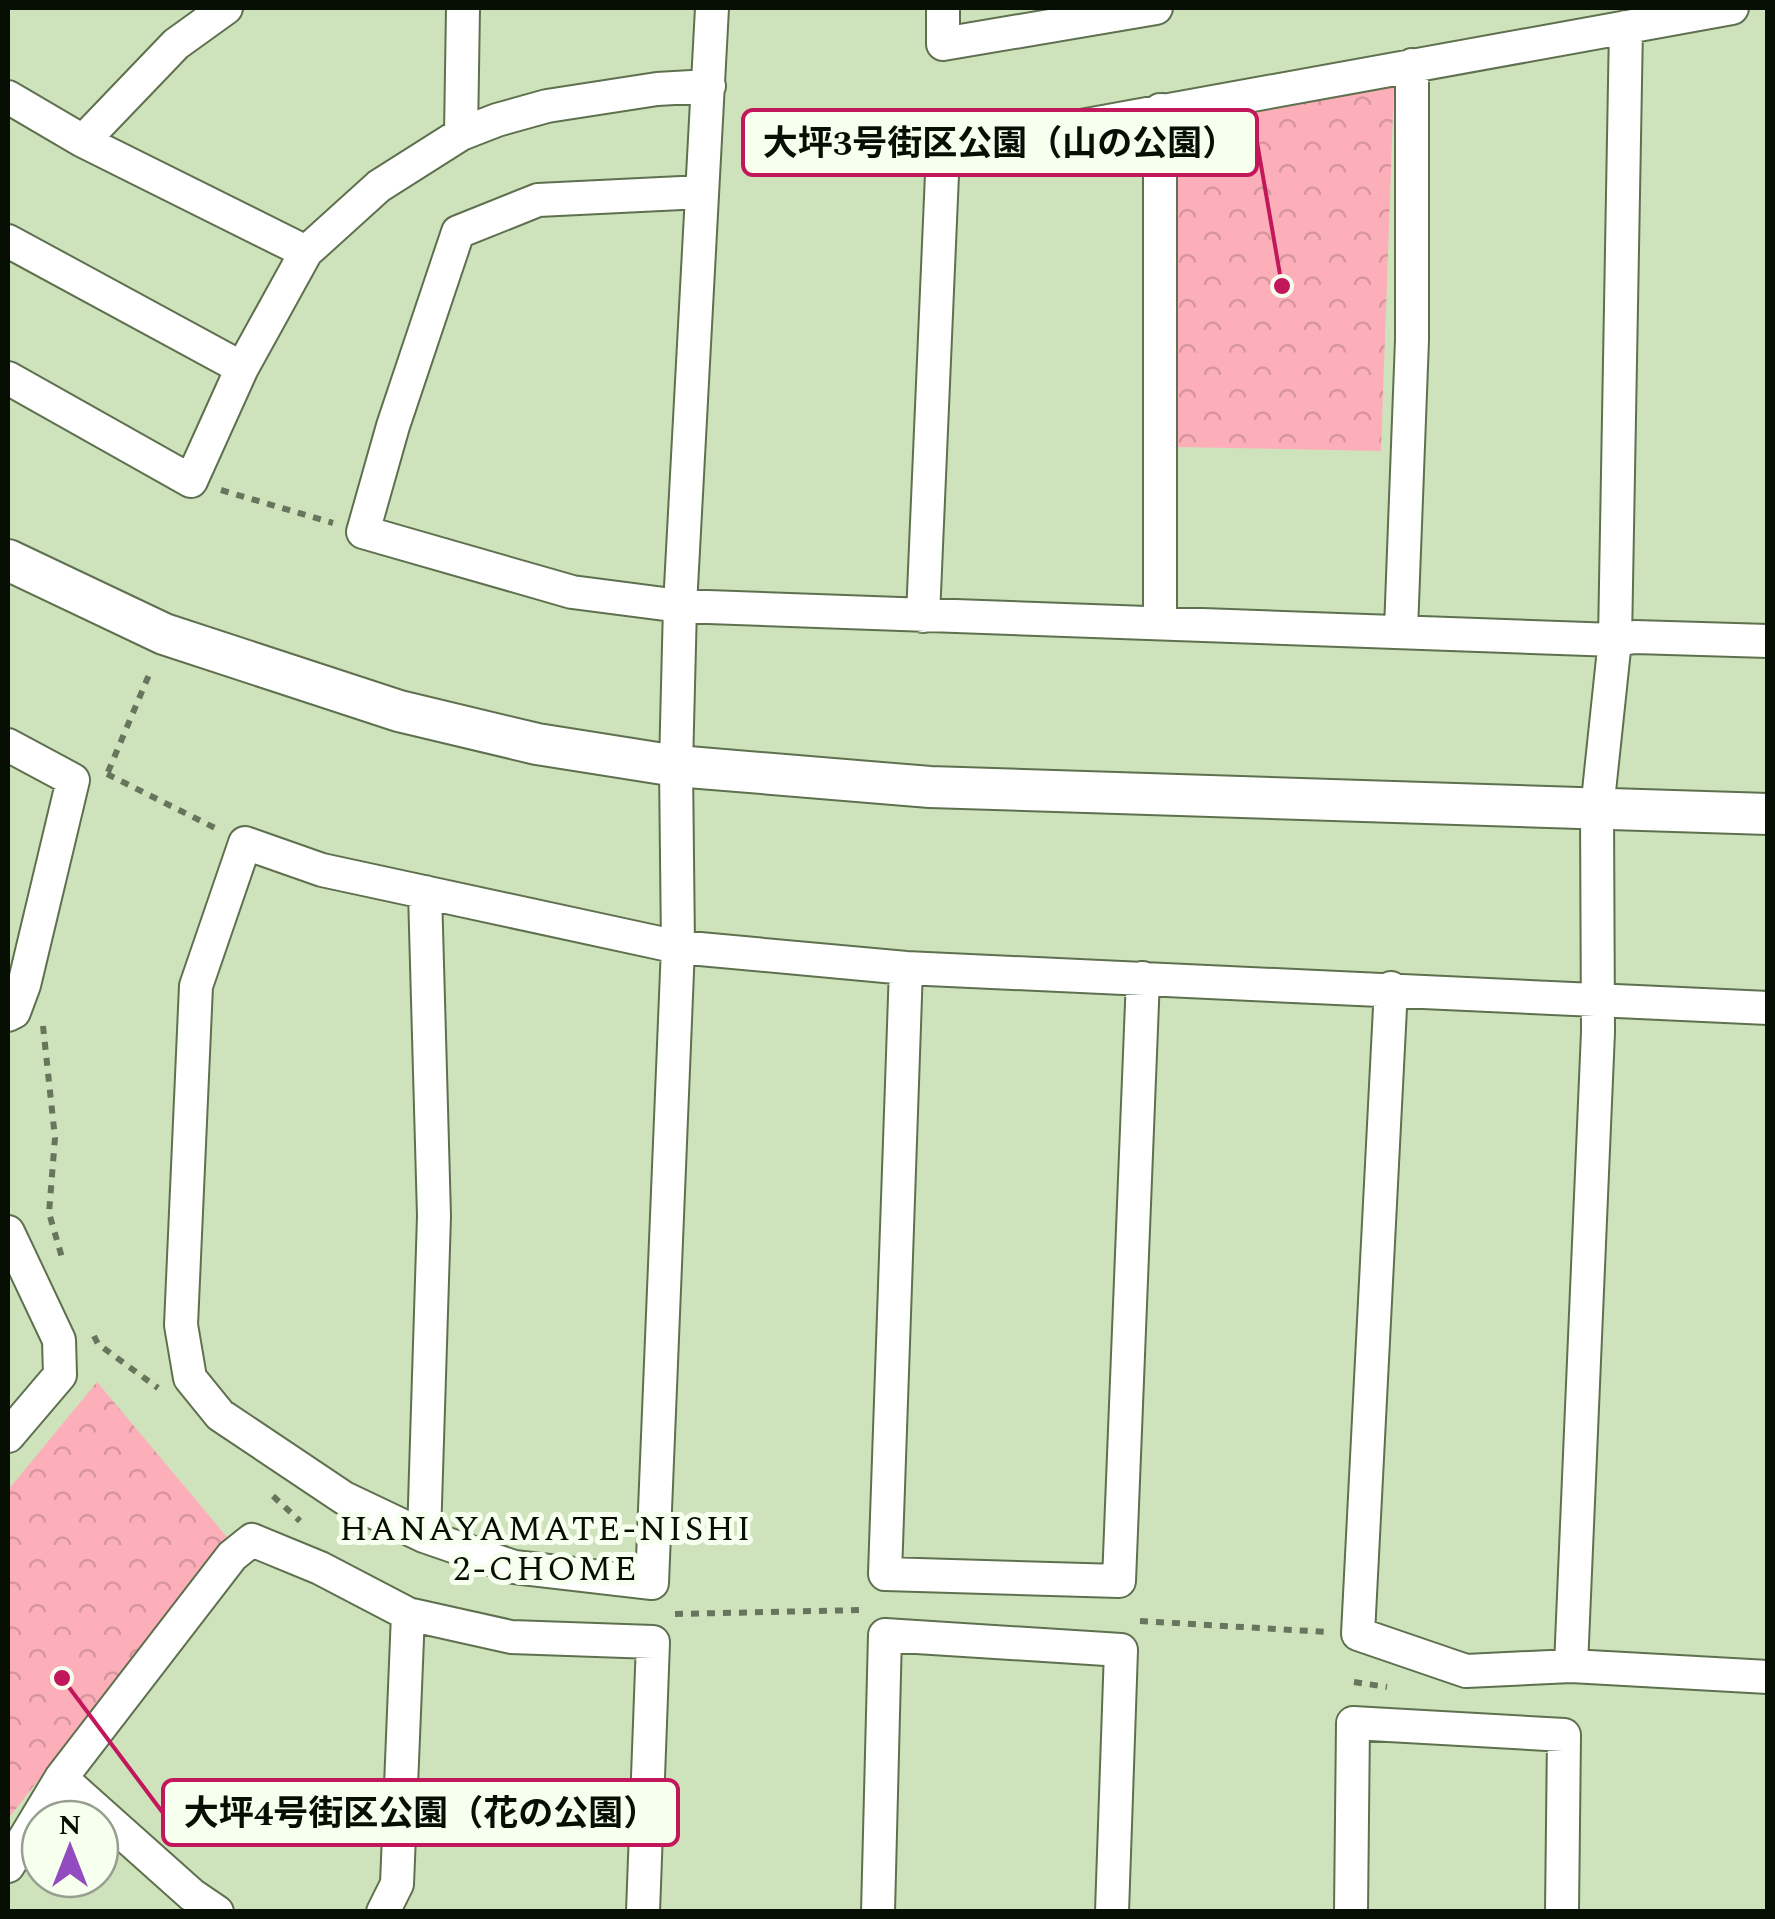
<svg xmlns="http://www.w3.org/2000/svg" width="1775" height="1919" viewBox="0 0 1775 1919" font-family="Spectral,'Noto Sans JP',serif">
  <defs>
    <pattern id="forest-crowns" width="20" height="18" patternUnits="userSpaceOnUse" patternTransform="scale(2.5)"><rect width="20" height="18" fill="#fdafb9"/><path d="M2 6a3 3 0 1 1 6 0M12 15a3 3 0 1 1 6 0" fill="none" stroke="#d7959d"/></pattern>
  </defs>
  <rect width="100%" height="100%" fill="#cee3bc"/>
  <path fill="url(#forest-crowns)" d="M1394 85 1381 451 1176 447 1177 125Z
    M97 1382 227 1537 8 1819V1490Z"/>
  <g fill="none" stroke-linecap="round" stroke-linejoin="round">
    <defs>
      <path id="minor" d="M712 8 680 606 676 766 678 947 652 1583 514 1567 424 1536 344 1498 220 1415 190 1378 181 1325 196 986 245 843 322 870 678 947 906 968 1768 1008
        M943 8V44L1156 8
        M8 97 83 141 306 252
        M1160 110V623
        M461 134 463 8
        M83 141 176 44 226 8
        M702 192 538 200 458 232 393 426 363 532 572 592 680 606 1615 640 1635 637 1768 641
        M8 241 242 368
        M8 378 191 481 242 368 306 252 379 186 461 134 497 120 547 106 657 89 709 86
        M923 616 943 151 1732 8
        M1401 630 1412 340V65
        M8 745 73 780 24 985 14 1012 8 1015
        M906 968 885 1574 1119 1581 1143 978
        M1391 988 1358 1634 1466 1671 1571 1666 1768 1677
        M8 1232 59 1340 60 1375 8 1436
        M424 1536 434 1216 425 892
        M1571 1666 1598 1032 1597 810 1615 640 1626 27
        M61 1778 192 1895 217 1912
        M8 1866 61 1778 232 1556 252 1540 320 1568 408 1614 511 1637 653 1642 643 1912
        M383 1912 397 1884 408 1614
        M878 1912 885 1635 1121 1650 1112 1912
        M1351 1912 1353 1723 1564 1735 1562 1912"/>
      <path id="tertiary" d="M8 560 164 634 399 711 537 744 676 766 930 787 1768 814"/>
    </defs>
    <use href="#minor" stroke="#5e704e" stroke-width="36"/>
    <use href="#tertiary" stroke="#5e704e" stroke-width="44"/>
    <path stroke="#68755d" stroke-width="6" stroke-dasharray="8 8" stroke-linecap="butt" d="M221 490 333 523
      M108 772 151 670
      M107 774 217 829
      M43 1026 55 1138 49 1213 63 1261
      M94 1336 98 1344 158 1388
      M273 1496 300 1521
      M675 1614 862 1610
      M1140 1621 1327 1632
      M1354 1682 1387 1687"/>
    <use href="#minor" stroke="#fff" stroke-width="32"/>
    <use href="#tertiary" stroke="#fff" stroke-width="40"/>
  </g>
  <g text-anchor="middle" stroke-width="10" stroke-linejoin="round" paint-order="stroke">
    <g font-size="35" letter-spacing="2.5" fill="#070e03" stroke="#f7ffef">
      <text x="546" y="1540">HANAYAMATE-NISHI<tspan x="546" dy="40">2-CHOME</tspan></text>
    </g>
  </g>
  <path fill="none" stroke="#c2185b" stroke-width="4" d="M1282 286L1257 142M62 1678L163 1813"/>
  <g fill="#c2185b" stroke="#f7ffef" stroke-width="4">
    <circle cx="1282" cy="286" r="10"/>
    <circle cx="62" cy="1678" r="10"/>
  </g>
  <g fill="#f7ffef" stroke="#c2185b" stroke-width="4">
    <rect x="743" y="110" width="514" height="65" rx="10"/>
    <rect x="163" y="1780" width="515" height="65" rx="10"/>
  </g>
  <g font-size="35" text-anchor="middle" font-weight="bold" fill="#070e03">
    <text x="1000" y="155">大坪3号街区公園（山の公園）</text>
    <text x="421" y="1825">大坪4号街区公園（花の公園）</text>
  </g>
  <rect width="1775" height="1919" fill="none" stroke="#070e03" stroke-width="20"/>
  <g transform="translate(70 1849)"><circle r="48" fill="#f7ffef" stroke="#979f91" stroke-width="2.5"/>
  <path d="M0-8L18 38L0 25L-18 38Z" fill="#934cbf"/>
  <text y="-15" font-size="28" font-weight="bold" text-anchor="middle" fill="#070e03">N</text>
  </g>
</svg>
